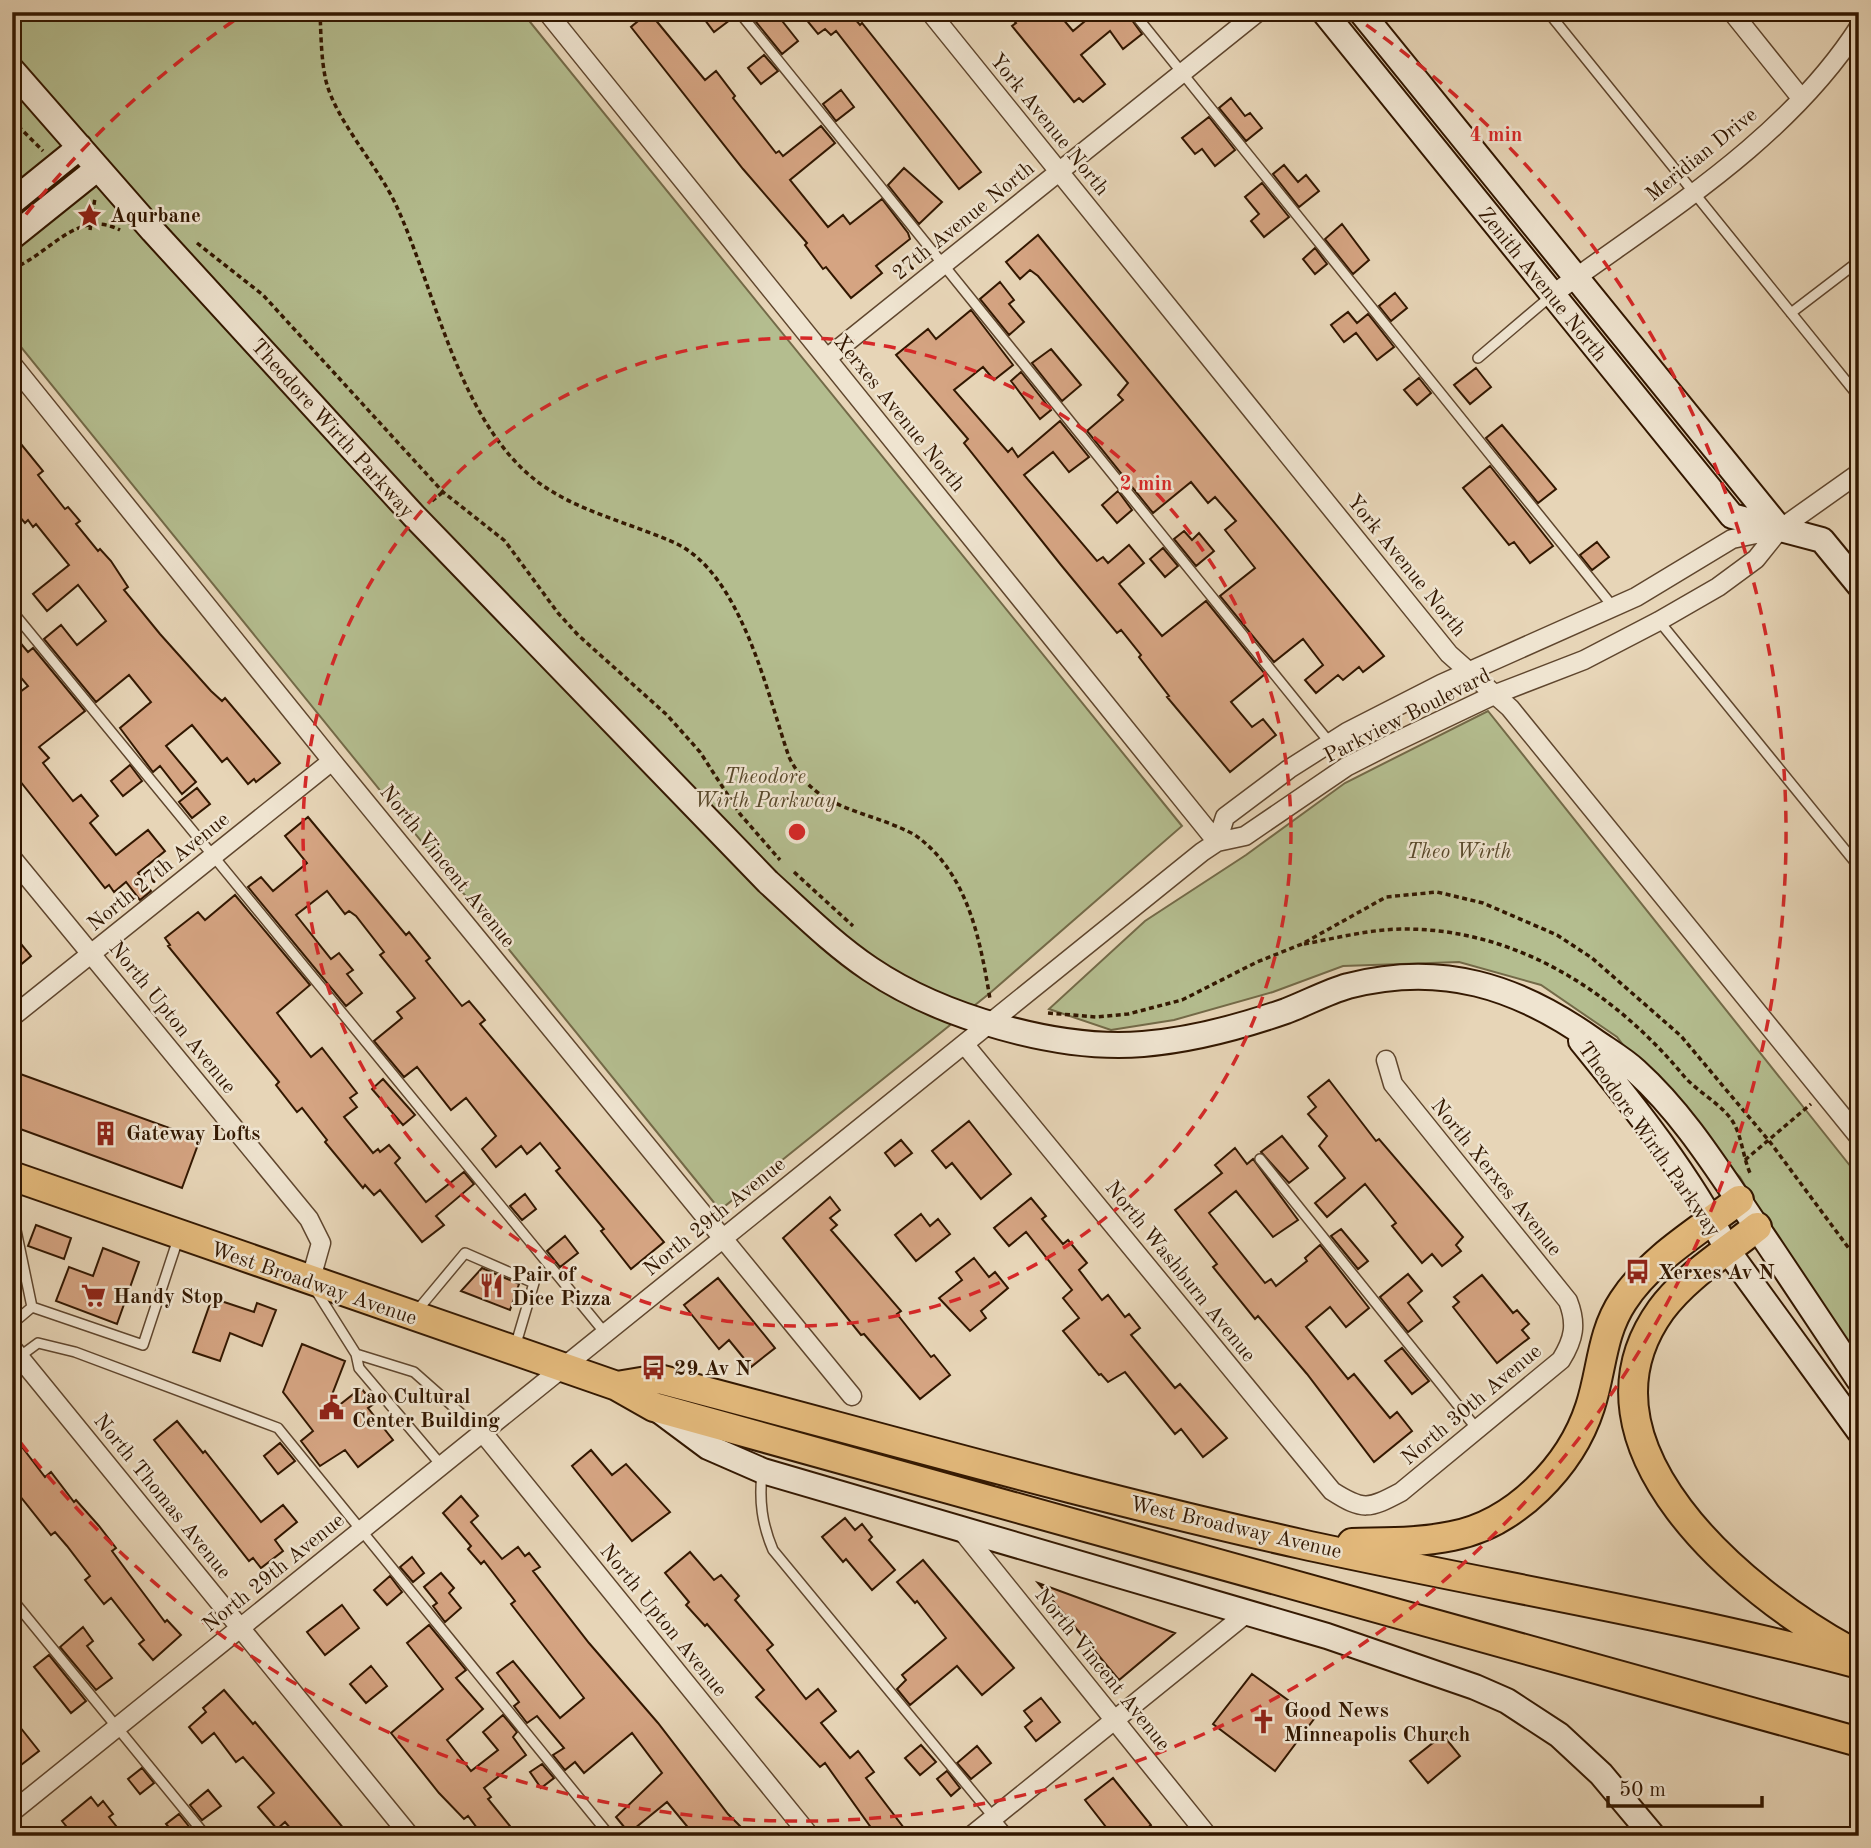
<svg xmlns="http://www.w3.org/2000/svg" width="1871" height="1848" viewBox="0 0 1871 1848" font-family="'Old Standard TT',serif">
  <rect width="100%" height="100%" fill="#e7d5b7"/>
  <filter id="stains"><feTurbulence type="fractalNoise" baseFrequency=".00286" numOctaves="4"/><feColorMatrix values="0 0 0 0 .2 0 0 0 0 .09 0 0 0 0 .02 0 0 0 .5 -.17"/></filter>
  <radialGradient id="worn" r=".72"><stop offset=".6" stop-color="#630" stop-opacity="0"/><stop offset="1" stop-color="#630" stop-opacity=".3"/></radialGradient>
  <path fill="#b4bd8f" stroke="#736a48" stroke-width="2" d="M12 12H522L1182 826 990 993 720 1210 12 336Z
    M1488 711 1859 1177V1380L1740 1177 1676 1114 1617 1037 1541 985 1459 962 1343 966 1273 992 1174 1020 1111 1030 1049 1009 1145 921 1246 855 1345 783Z"/>
  <path fill="#d5a482" stroke="#321700" stroke-width="2" d="M649 12 705 80 716 71 735 96 733 98 776 153 779 151 783 156 821 126 835 143 790 180 828 227 843 215 850 224 882 199 908 233 910 239 876 266 882 273 851 298 826 267 823 269 805 245 807 243 743 169 631 27Z
    M699 12H732L734 17 714 32Z
    M748 12H775L798 41 782 54Z
    M800 12H849L860 25 862 23 981 172 959 189 836 31 831 35 825 29 818 34Z
    M1007 12H1057L1073 31 1096 12H1126L1142 34 1123 49 1110 31 1081 55 1105 84 1083 102 1079 98 1074 102 1012 26 1016 23Z
    M764 55 778 71 761 84 748 68Z
    M841 90 854 107 836 121 823 104Z
    M1231 98 1245 116 1250 113 1262 128 1246 141 1219 108Z
    M1209 117 1235 150 1215 166 1202 149 1195 154 1182 138Z
    M1284 165 1298 182 1306 175 1319 191 1299 207 1273 174Z
    M904 168 942 202 919 224 888 185Z
    M1262 183 1289 217 1264 237 1251 221 1259 214 1245 197Z
    M1342 224 1369 260 1353 274 1325 239Z
    M1038 235 1384 656 1363 672 1359 667 1343 680 1338 675 1316 693 1305 680 1323 665 1303 639 1274 662 1220 596 1255 568 1225 530 1236 521 1215 497 1208 503 1191 482 1153 513 1087 431 1123 400 1118 395 1128 383 1038 276 1030 270 1020 279 1006 262Z
    M1315 248 1327 264 1315 274 1303 259Z
    M1000 282 1014 300 1009 304 1024 322 1009 335 980 299Z
    M1395 293 1407 308 1391 321 1379 306Z
    M971 310 1013 365 994 380 983 367 954 390 1008 452 1012 448 1018 457 1060 421 1089 457 1069 472 1053 452 1024 475 1097 561 1103 557 1108 563 1129 545 1144 563 1119 584 1162 636 1206 601 1265 674 1231 702 1252 727 1263 719 1276 735 1230 772 1167 697 1169 696 1139 657 1141 655 1121 630 1117 633 1061 565 964 443 968 439 896 355 928 329 936 339Z
    M1348 312 1357 323 1368 314 1394 347 1377 360 1356 333 1344 342 1331 325Z
    M1051 349 1081 385 1062 401 1032 363Z
    M1476 368 1491 387 1470 404 1454 385Z
    M1021 372 1051 410 1040 419 1011 381Z
    M1419 378 1431 393 1417 405 1404 390Z
    M1502 425 1556 489 1538 503 1486 438Z
    M12 433 43 471 38 475 65 509 68 507 80 521 76 524 98 551 100 549 111 561 128 587 124 590 160 634 211 691 222 701 225 698 280 763 256 782 254 779 248 784 227 758 222 762 192 725 166 746 196 782 182 794 160 766 153 772 120 728 151 702 129 675 96 702 44 639 61 625 77 645 106 621 78 585 47 611 33 594 69 565 36 524 33 527 28 520 25 523 12 508Z
    M1490 466 1553 546 1530 563 1514 542 1509 545 1463 488Z
    M1118 491 1132 510 1117 523 1102 505Z
    M1184 531 1192 540 1199 533 1214 551 1196 566 1174 539Z
    M1597 542 1609 557 1592 570 1580 555Z
    M1163 548 1178 566 1165 577 1150 559Z
    M12 633 28 652 33 648 85 711 39 747 49 758 43 763 73 801 81 795 98 816 90 823 116 855 148 830 165 851 138 873 151 891 140 900 126 882 114 892 109 885 105 888 12 771V698L28 686 12 667Z
    M130 765 142 781 123 796 111 781Z
    M197 788 210 804 192 818 179 802Z
    M308 817 406 935 409 932 430 958 426 961 462 1006 469 1001 485 1020 480 1024 664 1242 631 1269 601 1231 604 1229 556 1171 560 1168 540 1143 527 1154 521 1146 496 1167 482 1149 496 1136 466 1098 451 1110 417 1067 404 1077 374 1041 402 1018 397 1012 415 998 380 955 384 952 356 916 349 911 345 914 327 891 296 915 331 959 339 953 353 970 347 974 362 993 346 1006 248 887 261 877 273 891 307 863 285 836Z
    M235 895 310 985 277 1013 311 1057 322 1048 357 1093 350 1098 357 1107 344 1117 373 1153 378 1149 380 1152 389 1145 400 1158 395 1163 426 1202 464 1172 474 1184 436 1216 444 1225 422 1242 380 1190 374 1195 365 1185 363 1188 325 1142 327 1140 302 1108 297 1112 276 1085 279 1082 168 946 170 945 165 938 198 912 205 920Z
    M12 933 31 956 12 972Z
    M12 1071 200 1139 182 1188 12 1126Z
    M383 1079 415 1115 403 1125 372 1089Z
    M1329 1080 1376 1141 1379 1139 1463 1237 1456 1245 1461 1251 1442 1266 1432 1254 1422 1263 1392 1226 1396 1223 1365 1184 1327 1217 1315 1203 1345 1178 1319 1146 1327 1136 1308 1114 1316 1107 1308 1097Z
    M969 1121 1011 1174 981 1199 952 1163 946 1168 932 1151Z
    M1282 1136 1308 1168 1289 1183 1261 1152Z
    M901 1140 912 1153 895 1166 885 1153Z
    M1235 1148 1247 1164 1253 1159 1298 1220 1273 1237 1236 1191 1209 1213 1265 1283 1271 1279 1276 1286 1307 1261 1305 1258 1320 1245 1369 1308 1346 1327 1330 1307 1306 1327 1348 1379 1354 1374 1390 1418 1397 1412 1412 1431 1374 1462 1307 1374 1258 1316 1255 1319 1213 1267 1217 1264 1175 1210 1222 1173 1215 1165Z
    M525 1194 536 1209 522 1220 510 1206Z
    M830 1197 840 1210 830 1218 837 1225 831 1230 901 1311 897 1314 931 1357 934 1355 950 1375 920 1399 864 1334 861 1335 783 1238Z
    M1031 1198 1046 1216 1042 1219 1063 1244 1068 1240 1087 1263 1079 1270 1102 1300 1108 1295 1125 1317 1129 1314 1140 1328 1131 1335 1175 1388 1180 1384 1227 1438 1203 1457 1181 1429 1175 1434 1125 1372 1108 1382 1101 1374 1099 1375 1063 1331 1079 1318 1063 1298 1072 1290 1026 1232 1009 1246 994 1228Z
    M921 1214 930 1226 938 1219 950 1234 916 1261 895 1235Z
    M36 1225 71 1238 64 1259 28 1246Z
    M1341 1229 1368 1261 1358 1269 1331 1236Z
    M565 1236 578 1253 560 1267 547 1251Z
    M103 1248 139 1262 117 1324 56 1301 69 1267 93 1276Z
    M974 1258 989 1277 995 1272 1008 1288 981 1311 986 1318 970 1331 939 1298 962 1280 956 1272Z
    M482 1268 519 1284 510 1310 461 1291Z
    M1408 1274 1422 1291 1408 1303 1422 1321 1408 1332 1380 1297Z
    M1482 1275 1513 1313 1517 1310 1529 1324 1522 1330 1529 1338 1497 1363 1453 1307 1459 1302 1454 1297Z
    M718 1278 775 1348 751 1367 729 1340 719 1349 684 1305Z
    M212 1298 254 1312 257 1303 276 1310 262 1346 230 1333 220 1361 193 1352Z
    M302 1344 345 1361 323 1418 361 1388 374 1404 368 1408 393 1440 358 1467 345 1450 320 1466 301 1441 313 1431 283 1392Z
    M1402 1348 1429 1381 1412 1394 1385 1361Z
    M177 1421 203 1453 205 1451 261 1522 283 1505 297 1522 275 1540 283 1551 261 1568 253 1558 249 1561 154 1440Z
    M280 1443 295 1461 278 1474 264 1456Z
    M22 1447 45 1477 51 1472 74 1502 76 1500 99 1526 116 1548 112 1551 129 1574 165 1622 167 1620 181 1635 153 1660 139 1644 144 1640 111 1598 104 1604 85 1580 90 1576 67 1546 55 1532 51 1535 12 1486V1455Z
    M591 1450 612 1475 626 1464 670 1512 632 1541 572 1466Z
    M461 1496 478 1516 471 1522 502 1559 518 1547 525 1556 529 1553 540 1567 533 1571 589 1643 658 1723 728 1814 750 1836H695L667 1802 629 1833 616 1817 662 1773 632 1733 584 1773 575 1762 565 1770 553 1755 564 1748 537 1716 527 1723 514 1706 519 1702 497 1673 513 1661 560 1718 584 1698 511 1604 515 1601 484 1561 481 1564 468 1549 471 1546 443 1513Z
    M845 1518 855 1530 862 1524 872 1537 869 1540 895 1570 872 1590 846 1559 843 1562 822 1537Z
    M690 1552 714 1580 721 1575 739 1596 735 1600 773 1645 767 1650 806 1699 818 1689 836 1711 821 1723 850 1758 858 1751 874 1772 866 1778 910 1836H877L825 1763 820 1767 756 1697 764 1690 707 1624 705 1626 686 1605 689 1602 665 1573Z
    M412 1557 424 1573 413 1582 400 1567Z
    M923 1560 1014 1668 982 1695 957 1666 910 1705 897 1689 906 1680 902 1675 946 1638 917 1601 915 1603 897 1582Z
    M441 1573 454 1588 449 1593 461 1608 445 1622 433 1606 437 1603 424 1587Z
    M390 1576 402 1592 387 1605 374 1590Z
    M1038 1583 1175 1633 1119 1680Z
    M342 1605 359 1628 325 1655 307 1632Z
    M429 1625 466 1670 456 1678 483 1709 447 1740 471 1771 498 1750 483 1732 503 1715 517 1732 513 1737 526 1755 484 1788 491 1797 488 1799 518 1836H483L468 1816 464 1819 439 1793 391 1733 443 1689 407 1643Z
    M83 1627 93 1641 87 1646 112 1678 96 1690 60 1647Z
    M49 1655 86 1701 71 1713 34 1667Z
    M371 1666 387 1686 366 1703 350 1684Z
    M1252 1674 1314 1719 1275 1771 1213 1724Z
    M224 1690 253 1724 255 1722 350 1836H297L285 1822 277 1829 258 1807 274 1793 243 1757 236 1762 214 1733 202 1743 189 1727 206 1712 203 1708Z
    M1041 1698 1060 1722 1036 1741 1025 1727 1032 1721 1024 1711Z
    M12 1717 39 1751 12 1772Z
    M1443 1735 1460 1756 1428 1783 1410 1761Z
    M921 1745 936 1762 920 1775 905 1758Z
    M977 1746 991 1763 971 1779 957 1763Z
    M542 1764 554 1778 541 1788 530 1772Z
    M142 1768 154 1783 140 1794 128 1779Z
    M947 1771 960 1788 951 1796 937 1779Z
    M1113 1778 1151 1825 1138 1836H1113L1085 1800Z
    M208 1790 221 1806 202 1820 190 1805Z
    M91 1797 98 1806 103 1801 113 1814 109 1817 124 1836H74L62 1821Z
    M179 1814 191 1829 182 1836H176L166 1824Z"/>
  <g fill="none" stroke-linecap="round" stroke-linejoin="round">
    <defs>
      <path id="lane" d="M739 12 1330 743
        M1133 12 1614 608
        M1548 12 1859 397
        M1791 313 1859 261
        M1478 358 1551 296
        M12 611 605 1333
        M1659 621 1859 867
        M1260 1159 1477 1429
        M12 1211 32 1307 143 1345 178 1239
        M315 1289 356 1354 359 1368 442 1466
        M415 1313 465 1253 534 1283 515 1347
        M12 1324 32 1307
        M356 1354 414 1372 483 1433
        M19 1357 38 1343 75 1352 278 1428 610 1836
        M762 1473C759 1501 762 1524 773 1550L1009 1836
        M12 1599 206 1836"/>
      <path id="street" d="M547 12 1217 842
        M930 12 1449 654 1510 708 1859 1137
        M1732 12 1801 98
        M1552 295C1659 216 1785 142 1859 27
        M827 358 1258 12
        M12 364 332 761 852 1396
        M1217 842 1225 817 1289 769 1347 732 1441 684 1636 597 1732 539 1775 530
        M12 858 309 1219 321 1243 310 1282
        M12 1017 332 761
        M965 1045 1332 1491C1363 1511 1369 1509 1401 1492L1561 1360C1574 1339 1577 1324 1568 1301L1393 1084 1386 1060
        M12 1348 410 1836
        M483 1433 810 1836
        M962 1531 1208 1836
        M12 1812 1202 852 1217 842 1245 836 1346 767 1391 744 1496 694 1584 660 1659 621 1718 587 1756 559 1780 529 1859 473
        M971 1836 1247 1613"/>
      <path id="secondary" d="M1324 12 1732 516 1822 540 1859 585
        M1361 12 1780 529
        M12 70 153 231 414 516 768 882C801 912 833 944 870 969 941 1017 1058 1051 1143 1044 1192 1040 1240 1027 1286 1011 1307 1003 1327 992 1348 986 1441 962 1517 986 1593 1040 1607 1050 1623 1059 1636 1071 1678 1109 1709 1156 1740 1202 1780 1261 1819 1320 1859 1380
        M12 202 80 147
        M12 237 98 168
        M1581 1041C1634 1106 1690 1176 1728 1251L1859 1431
        M661 1412 708 1447 763 1471 1327 1636 1475 1687 1507 1701 1559 1735 1601 1774 1653 1836"/>
      <path id="primary" d="M12 1176 617 1386 654 1407 1859 1742
        M1757 1227C1725 1253 1686 1276 1661 1310 1564 1445 1743 1593 1850 1651
        M617 1386 659 1379C873 1435 1086 1496 1301 1544 1487 1585 1675 1615 1859 1664
        M1352 1543C1385 1542 1419 1543 1452 1536 1515 1524 1571 1466 1590 1407 1602 1371 1601 1334 1623 1301 1650 1259 1700 1230 1739 1200"/>
    </defs>
    <use href="#lane" stroke="#5f462e" stroke-width="12"/>
    <use href="#street" stroke="#5f462e" stroke-width="21"/>
    <use href="#secondary" stroke="#321700" stroke-width="28"/>
    <use href="#primary" stroke="#321700" stroke-width="32"/>
    <path stroke="#321700" stroke-width="3.5" stroke-dasharray="5 3.5" stroke-linecap="butt" d="M320 12C321 35 321 59 326 81 336 121 378 166 396 205 435 289 456 410 528 474 569 510 626 521 675 543 741 573 767 693 789 757 817 813 865 808 915 835 968 873 980 939 990 999
      M12 120 43 151
      M90 230 95 198
      M197 243 263 295 443 492 505 541 558 613 578 635 667 715 700 752 740 814 780 860
      M12 269C50 254 77 208 120 230
      M432 501 443 492
      M794 872 853 926
      M1304 944C1337 938 1371 929 1404 929 1516 929 1613 991 1683 1075 1697 1092 1722 1104 1733 1122 1742 1137 1743 1157 1750 1173
      M1048 1013 1096 1017 1128 1014 1182 1000 1257 962 1302 944 1386 897 1437 892 1483 903 1557 935 1592 958 1681 1036 1770 1142 1859 1262
      M1745 1160 1811 1104"/>
    <use href="#lane" stroke="#efe4d0" stroke-width="9"/>
    <use href="#street" stroke="#efe4d0" stroke-width="18"/>
    <use href="#secondary" stroke="#efe4d0" stroke-width="24"/>
    <use href="#primary" stroke="#e4ba7c" stroke-width="28"/>
  </g>
  <g fill="none" stroke="#d62828" stroke-width="3.5" stroke-dasharray="12 9">
    <circle cx="797" cy="832" r="494"/>
    <path d="M13 231A988 988 0 0 1 245 13M1349 13A988 988 0 1 1 13 1433"/>
  </g>
  <defs>
    <symbol id="sight-bare" viewBox="-9 -9 18 18"><path d="M0-6L1.8-2.2L6-1.7L2.9 1.2L3.7 5.4L0 3.3L-3.7 5.4L-2.9 1.2L-6-1.7L-1.8-2.2Z" fill="#8f2418" stroke="#efe4d0" stroke-width="2.5" paint-order="stroke"/></symbol>
    <symbol id="building-bare" viewBox="-9 -9 18 18"><path d="M-4-6H4V6H1V3H-1V6H-4ZM-2.5-4.3h1.7v1.8h-1.7ZM.8-4.3h1.7v1.8H.8ZM-2.5-1h1.7V.8h-1.7ZM.8-1h1.7V.8H.8Z" fill="#8f2418" stroke="#efe4d0" stroke-width="2.5" paint-order="stroke"/></symbol>
    <symbol id="bus-bare" viewBox="-9 -9 18 18"><path d="M-5-6H5V4H4V6H2V4H-2V6H-4V4H-5ZM-3.5-4V0h7V-4ZM-3.5 1.2v1.5H-2V1.2ZM2 1.2v1.5H3.5V1.2Z" fill="#8f2418" stroke="#efe4d0" stroke-width="2.5" paint-order="stroke"/></symbol>
    <symbol id="restaurant-bare" viewBox="-9 -9 18 18"><path d="M-5-6h1v4h1v-4h1v4h1v-4h1v5L-1.5 .5V6h-2V.5L-5-1ZM5-6V6H3V1.5H1.5Q1.5-4 5-6Z" fill="#8f2418" stroke="#efe4d0" stroke-width="2.5" paint-order="stroke"/></symbol>
    <symbol id="supermarket-bare" viewBox="-9 -9 18 18"><path d="M-6-5.5h2.5l.6 2H6L4.5 2H-2.5L-4.4-4H-6ZM-1.5 3.2a1.3 1.3 0 1 0 .1 0ZM3 3.2a1.3 1.3 0 1 0 .1 0Z" fill="#8f2418" stroke="#efe4d0" stroke-width="2.5" paint-order="stroke"/></symbol>
    <symbol id="civic-bare" viewBox="-9 -9 18 18"><path d="M-.6-6.5H3V-4.5H.6V-3L4-1V1h2V6H-6V1h2V-1L-.6-3ZM-1.2 2.5V6h2.4V2.5Z" fill="#8f2418" stroke="#efe4d0" stroke-width="2.5" paint-order="stroke"/></symbol>
    <symbol id="church-bare" viewBox="-9 -9 18 18"><path d="M-1.2-6h2.4v3.5h3.3v2.4h-3.3V6h-2.4V-.1h-3.3v-2.4h3.3Z" fill="#8f2418" stroke="#efe4d0" stroke-width="2.5" paint-order="stroke"/></symbol>
  </defs>
  <g fill-rule="evenodd">
    <use href="#sight-bare" x="72" y="198" width="35" height="35"/>
    <use href="#building-bare" x="88" y="1116" width="35" height="35"/>
    <use href="#bus-bare" x="1620" y="1254" width="35" height="35"/>
    <use href="#restaurant-bare" x="474" y="1268" width="35" height="35"/>
    <use href="#supermarket-bare" x="76" y="1278" width="35" height="35"/>
    <use href="#bus-bare" x="636" y="1350" width="35" height="35"/>
    <use href="#civic-bare" x="314" y="1390" width="35" height="35"/>
    <use href="#church-bare" x="1246" y="1704" width="35" height="35"/>
  </g>
  <g text-anchor="middle" stroke-width="5" stroke-linejoin="round" paint-order="stroke">
    <g font-size="21" fill="#321700" stroke="#efe4d0">
      <text transform="translate(1050 124) rotate(51)" y="7">York Avenue North</text>
      <text transform="translate(1701 154) rotate(-39)" y="7">Meridian Drive</text>
      <text transform="translate(963 220) rotate(-39)" y="7">27th Avenue North</text>
      <text transform="translate(1543 284) rotate(51)" y="7">Zenith Avenue North</text>
      <text transform="translate(900 413) rotate(51)" y="7">Xerxes Avenue North</text>
      <text transform="translate(333 428) rotate(48)" y="7">Theodore Wirth Parkway</text>
      <text transform="translate(1407 565) rotate(51)" y="7">York Avenue North</text>
      <text transform="translate(1407 715) rotate(-27)" y="7">Parkview Boulevard</text>
      <text transform="translate(448 866) rotate(51)" y="7">North Vincent Avenue</text>
      <text transform="translate(158 871) rotate(-39)" y="7">North 27th Avenue</text>
      <text transform="translate(173 1017) rotate(51)" y="7">North Upton Avenue</text>
      <text transform="translate(1650 1139) rotate(55)" y="7">Theodore Wirth Parkway</text>
      <text transform="translate(1497 1177) rotate(51)" y="7">North Xerxes Avenue</text>
      <text transform="translate(714 1216) rotate(-39)" y="7">North 29th Avenue</text>
      <text transform="translate(1181 1271) rotate(51)" y="7">North Washburn Avenue</text>
      <text transform="translate(314 1283) rotate(19)" y="7">West Broadway Avenue</text>
      <text transform="translate(1471 1404) rotate(-40)" y="7">North 30th Avenue</text>
      <text transform="translate(163 1496) rotate(51)" y="7">North Thomas Avenue</text>
      <text transform="translate(1236 1527) rotate(13)" y="7">West Broadway Avenue</text>
      <text transform="translate(273 1572) rotate(-39)" y="7">North 29th Avenue</text>
      <text transform="translate(664 1620) rotate(51)" y="7">North Upton Avenue</text>
      <text transform="translate(1103 1669) rotate(51)" y="7">North Vincent Avenue</text>
    </g>
    <g font-size="21" font-weight="bold" fill="#321700" stroke="#efe4d0" text-anchor="start">
      <text x="110" y="222">Aqurbane</text>
      <text x="126" y="1140">Gateway Lofts</text>
      <text x="1658" y="1279">Xerxes Av N</text>
      <text x="512" y="1281">Pair of<tspan x="512" dy="24">Dice Pizza</tspan></text>
      <text x="113" y="1303">Handy Stop</text>
      <text x="674" y="1375">29 Av N</text>
      <text x="352" y="1403">Lao Cultural<tspan x="352" dy="24">Center Building</tspan></text>
      <text x="1284" y="1717">Good News<tspan x="1284" dy="24">Minneapolis Church</tspan></text>
    </g>
    <g font-size="21" font-style="italic" fill="#59492b" stroke="#efe4d0">
      <text x="765" y="783">Theodore<tspan x="765" dy="24">Wirth Parkway</tspan></text>
      <text x="1459" y="858">Theo Wirth</text>
    </g>
  </g>
  <circle cx="797" cy="832" r="10" fill="#d62828" stroke="#efe4d0" stroke-width="3.5"/>
  <g font-size="21" text-anchor="middle" font-weight="bold" fill="#d62828" stroke="#efe4d0" stroke-width="5" stroke-linejoin="round" paint-order="stroke">
    <text x="1496" y="141">4 min</text>
    <text x="1146" y="490">2 min</text>
  </g>
  <rect width="1871" height="1848" fill="none" stroke="#e7d5b7" stroke-width="42"/>
  <rect x="14" y="14" width="1843" height="1820" fill="none" stroke="#321700" stroke-width="3.5"/>
  <rect x="21" y="21" width="1829" height="1806" fill="none" stroke="#321700" stroke-width="2"/>
  <path d="M1608 1796v10h154v-10" fill="none" stroke="#321700" stroke-width="3.5"/>
  <text x="1619" y="1796" font-size="21" fill="#321700" stroke="#efe4d0" stroke-width="5" paint-order="stroke">50 m</text>
  <rect width="100%" height="100%" filter="url(#stains)"/>
  <rect width="100%" height="100%" fill="url(#worn)"/>
</svg>
